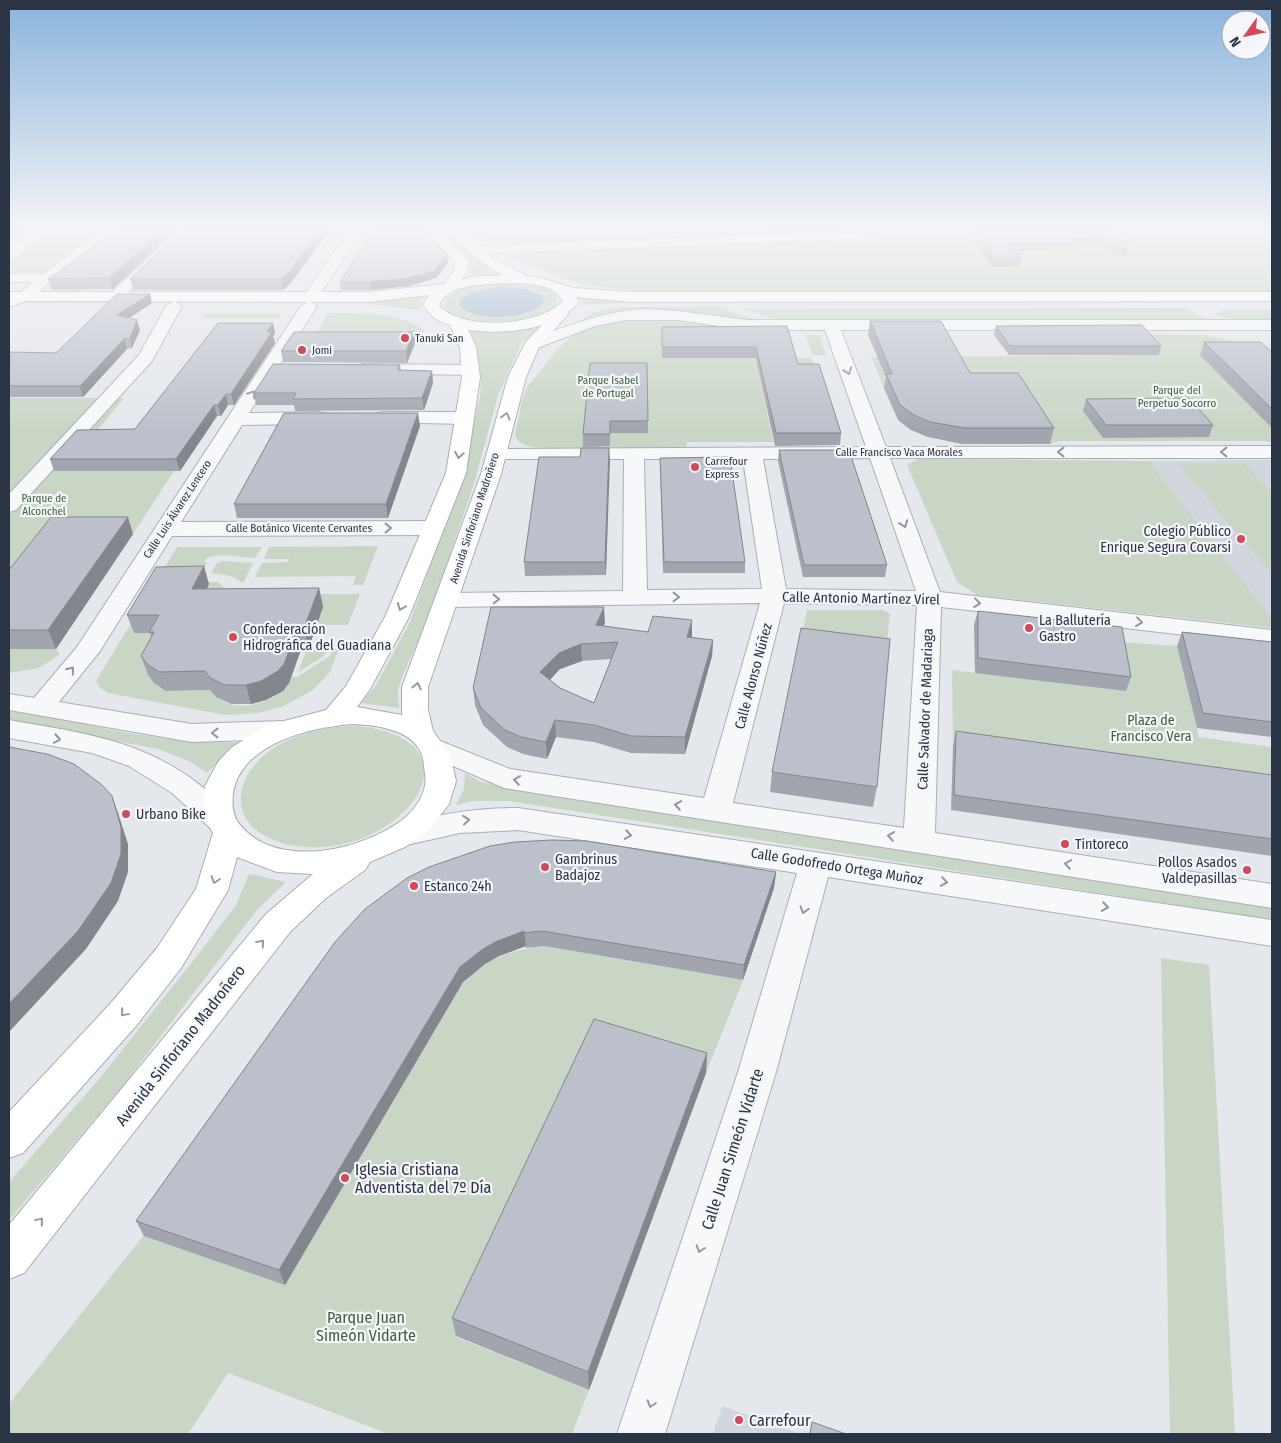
<svg xmlns="http://www.w3.org/2000/svg" width="1281" height="1443" viewBox="0 0 1281 1443" font-family="'Fira Sans Condensed',sans-serif">
  <rect width="100%" height="100%" fill="#e4e7ec"/>
  <path fill="#d2d6de" d="M1272 460V618L1149 461Z
    M722 1406 801 1434H713Z"/>
  <path fill="#c9d6c5" d="M50 228H107L53 271 35 275 9 276V258Z
    M438 228H447L482 263 509 275 466 279 470 275V264Z
    M471 228H756L758 234 489 245Z
    M767 228H922L769 234Z
    M1071 228H1272V293L634 291 583 285 507 258 501 254Z
    M519 283C532 284 546 286 556 296L557 304C539 325 464 329 445 307L446 299C465 281 495 283 519 283Z
    M427 293 420 303V310L360 303H29L27 301Z
    M582 297 1171 300 1176 302 623 303 582 305Z
    M624 307H720L764 323 695 315 584 320C594 308 610 309 624 307Z
    M1185 308 1212 322 787 323 742 309Z
    M1219 310H1272V319C1254 324 1231 321 1213 313H1222Z
    M328 313C356 314 405 311 425 332L413 336H315Z
    M204 314H282L280 318H202Z
    M645 316 741 327 662 338 663 358H811L816 367 758 368 773 442H687V448H543C533 447 519 447 515 435L522 401 527 387 557 350 569 339 588 326Z
    M543 326 522 343 498 395 475 480 431 612 403 675 398 689 399 708 360 703 375 687 410 622 461 480 480 396 481 381 475 345 470 330 507 331Z
    M1140 334 1205 335 1236 342 1272 428V443L1266 441H1058L1050 444 1015 388H884L871 357 1158 355Z
    M806 335H819L826 355H812Z
    M9 398H124L96 432 77 441 53 471H174L133 534 9 597V518L11 515H9Z
    M918 459 1149 461 1272 618V628L977 595 957 582 907 465Z
    M1178 464H1245L1272 493V574Z
    M378 546 363 585H353L356 576 255 577 262 563 287 562 289 559H264L269 547Z
    M177 547H262L255 558C243 558 211 551 204 561L207 564 202 573H161Z
    M222 561 253 563 243 583 231 576 211 573 216 564Z
    M156 582H218L225 588 218 603 195 612 209 584 134 633H182L168 691 212 690C227 719 282 704 291 677H297L330 656 333 649H339L330 672 313 690 284 706 259 713 225 715 108 693 100 688 96 681Z
    M319 594H360L348 625H316L323 607Z
    M807 610H883L890 614 886 650 801 640Z
    M1118 642 1177 646 1199 737 1272 747V791L953 746 952 670 1126 691Z
    M9 649H56L60 654 39 668 9 673Z
    M307 649H327L324 656 298 672Z
    M9 708C84 723 161 745 239 742L207 773 191 762 158 749 9 720Z
    M358 726C493 741 397 866 290 845 272 841 252 832 244 815 239 803 240 790 246 778 266 739 318 726 358 726Z
    M465 773 479 781 509 789 1272 906V920L509 801H473L456 805 464 789Z
    M249 874 286 882 257 910 122 1087 9 1220V1182L100 1078 200 952 236 905Z
    M544 946 743 980 706 1073 594 1039 456 1337 589 1390 572 1434H389L228 1373 188 1434H9V1404L144 1235 456 992C476 962 509 950 544 946Z
    M1161 958 1209 965 1235 1434H1170Z"/>
  <path fill="#9fb4cc" d="M501 287 525 289 541 295 544 302C531 320 474 322 460 306V300L473 292Z"/>
  <g fill="none" stroke-linecap="round" stroke-linejoin="round">
    <defs>
      <path id="street" d="M38 228H52L14 258 9 259V249Z
        M102 228H116L29 300 9 307V298L19 294 33 282H9V274H44Z
        M180 228H194L120 300H110L107 297 110 294Z
        M351 228H364L316 300H306L303 297Z
        M924 228H1027L1021 232 475 254 468 250 475 246Z
        M174 301 182 306 152 361 16 510 9 512V494L139 355 166 306Z
        M309 301 317 306 249 413 319 412 326 414 328 418 326 422 319 424 242 425 181 522 433 521 441 523 444 528 441 533 433 535 172 536 100 651 59 702 192 724 281 721 291 724 295 730 291 736 281 739 192 742 9 710V694L34 698 77 647 301 306Z
        M644 309 678 311 747 320H1272V330H841L886 447 1272 446V458H890L940 592 1272 630V645L941 607 935 833 1272 884V908L504 788 423 753 419 747 423 741 433 738 510 769 704 798 760 603 447 607 439 605 435 600 439 595 447 593 623 591 624 459H497L490 457 487 453 490 449 866 447 825 330H747L678 320H626L595 326 532 350 526 348 524 345 526 342C565 326 601 312 644 309ZM870 458 916 591 786 589 763 459ZM644 459H743L762 589 647 590ZM784 603 917 605 904 828 733 803Z
        M364 364 470 365 476 366 479 370 476 374 470 375 358 373 355 369 358 365Z
        M382 412H465L472 414 474 418 472 422 465 424 375 422 373 418 375 414Z
        M9 720C82 733 147 740 206 790 217 799 228 808 235 820L231 827 220 831 209 827 172 793 129 766 92 753 9 738Z
        M518 808 1272 920V946L828 877 776 1072 665 1434H617L738 1072 797 873 518 830 460 833 402 846 391 843 387 835 391 827C433 815 474 808 518 808Z"/>
      <path id="secondary" d="M424 228H437L469 262 467 271 454 291H444L442 288 453 271 455 263Z
        M448 228H461L491 257 532 279 530 282C507 288 460 246 448 228Z
        M561 308 569 313 539 347 526 377 501 474 428 687V710L433 731 450 755 456 781 449 804 428 831 405 847 370 862 365 870 326 898 290 932 24 1273 9 1279V1225L266 914 313 874 277 872 237 857 228 890 181 968 136 1026 23 1153 9 1158V1112L110 1004 157 948 196 889 213 833 205 819 203 800 205 786 218 762 231 748 265 726 326 710 346 686 385 617 446 473 462 377 460 347 449 323 457 318 465 323 476 347 480 377 466 473 409 617 370 689 357 707 402 715V687L481 474 508 377 526 342 556 310ZM353 724C376 725 413 729 422 755 424 761 424 768 425 774 428 790 418 806 406 817 366 850 278 871 240 825 232 816 232 804 233 793 241 743 312 727 353 724Z"/>
      <path id="primary" d="M512 275 537 277 574 288 631 292H1272V301L631 302 576 297 579 301C554 336 471 340 436 319 431 316 427 310 423 305L429 295 370 302 9 301V292H370L445 284 478 276ZM495 284C516 283 551 280 563 301 540 326 462 332 439 305 449 285 476 285 495 284Z"/>
    </defs>
    <use href="#street" stroke="#a9aeb7" stroke-width="2"/>
    <use href="#secondary" stroke="#a9aeb7" stroke-width="2"/>
    <use href="#primary" stroke="#a3abb8" stroke-width="2"/>
    <use href="#street" fill="#f7f8fa" fill-rule="evenodd"/>
    <use href="#secondary" fill="#fff" fill-rule="evenodd"/>
    <use href="#primary" fill="#fff" fill-rule="evenodd"/>
  </g>
  <path fill="#a1a5ae" fill-rule="evenodd" d="M121 228H178L113 289 52 290 48 279Z
    M183 228H331L290 284 283 290H133L130 279Z
    M767 228H873L768 232Z
    M1109 228 1127 251 1124 257 1098 245 1077 246 1076 250 1014 251 1021 259 1020 266 993 267 971 236 972 229Z
    M447 255 448 263 436 278 409 286 371 290H341L340 282Z
    M152 303 129 318 140 330 132 348 127 349 83 397H9V352L56 353Z
    M870 321 970 373 1054 428 1050 444H962L928 437 911 430 898 420 884 388 886 377 868 335Z
    M273 323 275 334 273 336 275 343 234 405H228L221 416H217L180 471H54L50 459 135 429Z
    M787 326 798 364 841 433 840 445 775 446 756 358H662V327Z
    M996 326 1161 346 1159 355H1009L994 335Z
    M414 332 415 343 407 363 283 362 281 351Z
    M1204 342 1272 352V428L1200 355Z
    M647 363 648 433H610V446L583 447V434Z
    M400 365 401 370 432 371 433 383 424 410 295 411 294 405H256L254 393Z
    M1086 399 1213 425 1209 437 1103 438 1083 411Z
    M420 426 388 518H237L234 504Z
    M609 448 606 575 525 576 524 562 580 457Z
    M779 450 887 565 885 577H803L778 461Z
    M660 458 745 562V573H663Z
    M133 534 56 649H9V570Z
    M209 584 207 589 319 588 323 607 309 647H302L289 683 283 691 266 700 251 704H231L216 697 210 690 166 691 154 683 148 675 141 656 151 638 150 633H134L127 615Z
    M978 611 1131 677 1126 691 975 673 974 625Z
    M605 623 603 626 713 640 712 656 685 754 631 753 594 742 556 737 547 759 523 754 507 747 483 725 475 705 473 688ZM611 659 594 703 560 688 550 680 560 669 582 661Z
    M1182 632 1272 642V737L1197 728 1177 646Z
    M956 731 1272 775V856L951 810 953 746Z
    M772 772 877 787 873 807 770 792Z
    M776 872 774 888 743 980 544 946 526 948V946L499 956 485 964 463 982 285 1285 144 1236 136 1221 335 942Z
    M707 1053 706 1073 589 1390 456 1336 452 1318Z"/>
  <path fill="#83868d" d="M9 228H24L9 239Z
    M165 228H178L113 289 109 278Z
    M322 228H331L290 284 283 290 281 279Z
    M1129 244 1127 251 1124 257 1125 250Z
    M447 255 448 263 436 278 409 286 371 290 370 282Z
    M150 294 152 303 120 324 117 315Z
    M137 320 140 330 132 348 130 338Z
    M273 323 275 334 273 336 275 343 234 405 231 394Z
    M414 332 415 343 407 363 406 351Z
    M124 339 127 349 83 397 80 386Z
    M432 371 433 383 424 410 422 398Z
    M226 394 228 405 221 416 218 405Z
    M214 405 217 416 180 471 176 459Z
    M418 413 420 426 388 518 386 504Z
    M609 448 610 461 606 575 605 562Z
    M128 517 133 534 56 649 48 630Z
    M204 566 209 584 197 607 192 589Z
    M319 588 323 607 309 647 304 628Z
    M604 607 605 623 597 642 596 625Z
    M692 620V636L686 653 687 637Z
    M298 628 302 647 289 683 283 691 266 700 251 704 246 685Z
    M713 640 712 656 685 754V737Z
    M581 644 582 661 560 669 541 689 540 672 559 653Z
    M555 720 556 737 547 759 546 742Z
    M112 796 118 813 128 844V872L118 901 86 949 9 1032V1004Z
    M776 872 774 888 743 980 744 965Z
    M524 931 526 946 499 956 485 964 463 982 285 1285 279 1270 460 967 483 949 497 941Z
    M707 1053 706 1073 589 1390 588 1372Z"/>
  <path fill="#bbc0ca" stroke="#83868d" fill-rule="evenodd" d="M121 228H165L109 278 48 279Z
    M183 228H322L288 273 281 279H130Z
    M374 228H421L447 255 435 271 408 278 370 282H340Z
    M997 228H1109L1129 244 1125 250 1099 238 1072 239 1077 243 1008 244 1021 259H995L972 229Z
    M117 294H150L117 315 137 320 130 338 124 339 80 386H9V352L56 353Z
    M870 321H941L970 373H1018L1054 428H965L930 422 914 415 900 405 886 374H892Z
    M218 323H273L267 332H272L231 394H226L218 405H214L176 459H50L77 430 135 429Z
    M1142 325 1161 346H1010L996 326Z
    M787 326 798 364H819L841 433H776L756 347H662V327Z
    M294 332H414L406 351H281Z
    M1204 342H1261L1272 352V409Z
    M590 363H647L648 421H610V434H583Z
    M273 364 400 365 398 370 432 371 422 398 293 399 296 393H254Z
    M1189 398 1213 425H1106L1086 399Z
    M284 413H418L386 504H234Z
    M581 448H609L605 562H524L539 457H580Z
    M779 450H845L847 456H851L887 565H804Z
    M730 457 745 562H664L660 458Z
    M51 517H128L48 630H9V570Z
    M204 566 192 589 319 588 304 628H298L284 664 278 671 261 681 246 685H225L210 678 205 671 159 672 147 664 141 656 154 632H149L159 615H127L156 567Z
    M491 607H604L596 625 648 632 653 616 692 620 687 637 713 640 685 737 631 736 594 725 555 720 546 742 521 737 505 730 481 708 473 688ZM618 642 594 703 560 688 540 672 559 653 581 644Z
    M978 611 1122 627 1131 677 978 658Z
    M801 628 890 639 877 787 772 772Z
    M1182 632 1272 642V722L1203 713Z
    M956 731 1272 775V839L954 795Z
    M9 747 47 754 74 764 102 785 112 796 121 827V854L111 883 78 931 9 1004Z
    M552 840 587 841 776 872 744 965 542 931 524 933V931L497 941 483 949 460 967 279 1270 136 1221 335 942 365 909 407 878 429 867 490 846 515 842Z
    M594 1019 707 1053 588 1372 452 1318Z
    M812 1422 846 1434H810Z"/>
  <defs><path id="oneway-chevron" d="M-2-3.5L2.5 0L-2 3.5" fill="none" stroke-width="1.6" stroke-linecap="round" stroke-linejoin="round" transform="scale(1.25)"/></defs>
  <g stroke="#9196a0">
    <use href="#oneway-chevron" transform="translate(848 371) rotate(70)"/>
    <use href="#oneway-chevron" transform="translate(252 394) rotate(-57)"/>
    <use href="#oneway-chevron" transform="translate(1061 452) rotate(180)"/>
    <use href="#oneway-chevron" transform="translate(1224 452) rotate(180)"/>
    <use href="#oneway-chevron" transform="translate(904 524) rotate(70)"/>
    <use href="#oneway-chevron" transform="translate(388 528)"/>
    <use href="#oneway-chevron" transform="translate(676 597)"/>
    <use href="#oneway-chevron" transform="translate(496 599) rotate(-1)"/>
    <use href="#oneway-chevron" transform="translate(977 603) rotate(7)"/>
    <use href="#oneway-chevron" transform="translate(1139 622) rotate(7)"/>
    <use href="#oneway-chevron" transform="translate(71 670) rotate(-51)"/>
    <use href="#oneway-chevron" transform="translate(215 733) rotate(180)"/>
    <use href="#oneway-chevron" transform="translate(57 739) rotate(11)"/>
    <use href="#oneway-chevron" transform="translate(517 780) rotate(-171)"/>
    <use href="#oneway-chevron" transform="translate(678 805) rotate(-171)"/>
    <use href="#oneway-chevron" transform="translate(466 820) rotate(-6)"/>
    <use href="#oneway-chevron" transform="translate(628 835) rotate(8)"/>
    <use href="#oneway-chevron" transform="translate(891 836) rotate(-172)"/>
    <use href="#oneway-chevron" transform="translate(1068 864) rotate(-171)"/>
    <use href="#oneway-chevron" transform="translate(944 882) rotate(9)"/>
    <use href="#oneway-chevron" transform="translate(1105 907) rotate(9)"/>
    <use href="#oneway-chevron" transform="translate(804 910) rotate(106)"/>
    <use href="#oneway-chevron" transform="translate(700 1249) rotate(108)"/>
    <use href="#oneway-chevron" transform="translate(651 1404) rotate(108)"/>
  </g>
  <g stroke="#959aa2">
    <use href="#oneway-chevron" transform="translate(506 416) rotate(-75)"/>
    <use href="#oneway-chevron" transform="translate(459 455) rotate(100)"/>
    <use href="#oneway-chevron" transform="translate(401 607) rotate(112)"/>
    <use href="#oneway-chevron" transform="translate(417 686) rotate(-77)"/>
    <use href="#oneway-chevron" transform="translate(215 880) rotate(108)"/>
    <use href="#oneway-chevron" transform="translate(261 943) rotate(-50)"/>
    <use href="#oneway-chevron" transform="translate(124 1013) rotate(130)"/>
    <use href="#oneway-chevron" transform="translate(40 1221) rotate(-50)"/>
  </g>
  <linearGradient id="sky" x2="0" y2="1"><stop stop-color="#8bb4dd"/><stop offset="0.53" stop-color="#f3f4f6"/><stop offset="1" stop-color="#f3f4f6" stop-opacity="0"/></linearGradient>
  <rect width="1281" height="430" fill="url(#sky)"/>
  <g fill="#d1495b" stroke="#f4f6f9" stroke-width="2">
    <circle cx="405" cy="338" r="5"/>
    <circle cx="302" cy="350" r="5"/>
    <circle cx="695" cy="467" r="5"/>
    <circle cx="1241" cy="539" r="5"/>
    <circle cx="1029" cy="628" r="5"/>
    <circle cx="233" cy="637" r="5"/>
    <circle cx="126" cy="814" r="5"/>
    <circle cx="1065" cy="844" r="5"/>
    <circle cx="545" cy="867" r="5"/>
    <circle cx="1247" cy="870" r="5"/>
    <circle cx="414" cy="886" r="5"/>
    <circle cx="345" cy="1178" r="5"/>
    <circle cx="739" cy="1420" r="5"/>
  </g>
  <g text-anchor="middle" stroke-width="4.5" stroke-linejoin="round" paint-order="stroke">
    <g font-size="11" fill="#2b3445" stroke="#f4f6f9" text-anchor="start">
      <text x="415" y="342">Tanuki San</text>
      <text x="312" y="354">Jomi</text>
      <text x="705" y="465">Carrefour<tspan x="705" dy="13">Express</tspan></text>
    </g>
    <g font-size="11" fill="#3f6138" stroke="#f4f6f9">
      <text x="608" y="384">Parque Isabel<tspan x="608" dy="13">de Portugal</tspan></text>
      <text x="1177" y="394">Parque del<tspan x="1177" dy="13">Perpetuo Socorro</tspan></text>
      <text x="44" y="502">Parque de<tspan x="44" dy="13">Alconchel</tspan></text>
    </g>
    <g font-size="11" fill="#2b3445" stroke="#f4f6f9">
      <text x="899" y="456">Calle Francisco Vaca Morales</text>
      <text transform="translate(177 509) rotate(-57)" y="4">Calle Luis Álvarez Lencero</text>
      <text transform="translate(474 518) rotate(-72)" y="4">Avenida Sinforiano Madroñero</text>
      <text x="299" y="532">Calle Botánico Vicente Cervantes</text>
    </g>
    <g font-size="14" fill="#2b3445" stroke="#f4f6f9" text-anchor="start">
      <text x="1231" y="536" text-anchor="end">Colegio Público<tspan x="1231" dy="16">Enrique Segura Covarsi</tspan></text>
      <text x="1039" y="625">La Ballutería<tspan x="1039" dy="16">Gastro</tspan></text>
      <text x="243" y="634">Confederación<tspan x="243" dy="16">Hidrográfica del Guadiana</tspan></text>
      <text x="136" y="819">Urbano Bike</text>
      <text x="1075" y="849">Tintoreco</text>
      <text x="555" y="864">Gambrinus<tspan x="555" dy="16">Badajoz</tspan></text>
      <text x="1237" y="867" text-anchor="end">Pollos Asados<tspan x="1237" dy="16">Valdepasillas</tspan></text>
      <text x="424" y="891">Estanco 24h</text>
    </g>
    <g font-size="14" fill="#2b3445" stroke="#f4f6f9">
      <text transform="translate(861 598) rotate(1)" y="5">Calle Antonio Martínez Virel</text>
      <text transform="translate(753 676) rotate(-75)" y="5">Calle Alonso Núñez</text>
      <text transform="translate(925 709) rotate(-88)" y="5">Calle Salvador de Madariaga</text>
      <text transform="translate(837 866) rotate(9)" y="5">Calle Godofredo Ortega Muñoz</text>
    </g>
    <g font-size="14" fill="#3f6138" stroke="#f4f6f9">
      <text x="1151" y="725">Plaza de<tspan x="1151" dy="16">Francisco Vera</tspan></text>
    </g>
    <g font-size="16" fill="#2b3445" stroke="#f4f6f9">
      <text transform="translate(180 1045) rotate(-52)" y="6">Avenida Sinforiano Madroñero</text>
      <text transform="translate(732 1149) rotate(-72)" y="6">Calle Juan Simeón Vidarte</text>
    </g>
    <g font-size="16" fill="#2b3445" stroke="#f4f6f9" text-anchor="start">
      <text x="355" y="1175">Iglesia Cristiana<tspan x="355" dy="18">Adventista del 7º Día</tspan></text>
      <text x="749" y="1426">Carrefour</text>
    </g>
    <g font-size="16" fill="#3f6138" stroke="#f4f6f9">
      <text x="366" y="1323">Parque Juan<tspan x="366" dy="18">Simeón Vidarte</tspan></text>
    </g>
  </g>
  <rect width="1281" height="1443" fill="none" stroke="#2b3445" stroke-width="20"/>
  <g transform="translate(1246 35) rotate(237)"><circle r="24" fill="#f4f6f9" stroke="#a4a8b1"/>
  <path d="M0-4L9 19L0 12L-9 19Z" fill="#d1495b"/>
  <text y="-8" font-size="14" font-weight="bold" text-anchor="middle" fill="#2b3445">N</text>
  </g>
</svg>
